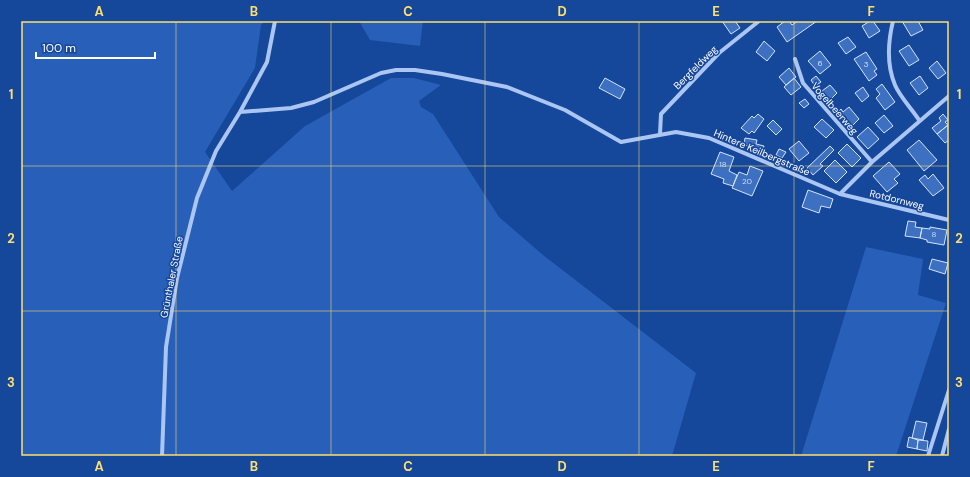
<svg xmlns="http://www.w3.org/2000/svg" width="970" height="477" viewBox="0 0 970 477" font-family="'DM Sans',sans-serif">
  <rect width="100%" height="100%" fill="#15479b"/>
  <path fill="#285fb9" d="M21 21H265L261 25 255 68 205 152 232 191 305 126 391 78H414L441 85 419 101 421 107 433 114 499 217 543 255 696 373 672 456H21Z
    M359 21H423L420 46 370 40Z
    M866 247 923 259 918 295 946 303 896 456H801Z"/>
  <path fill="#3e70c2" stroke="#d3e3fd" d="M722 21H735L740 28 731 34Z
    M785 21H789L792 25 798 21H817L787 42 777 27Z
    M870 21H873L880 31 869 38 862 26Z
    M902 21H918L923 30 911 36Z
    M848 37 856 47 846 54 838 43Z
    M764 41 775 51 767 61 756 52Z
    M909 45 919 60 909 66 899 51Z
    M820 51 831 65 820 74 808 61Z
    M866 52 877 69 874 71 877 75 869 81 854 59Z
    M937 61 946 73 938 79 929 68Z
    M789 68 796 77 786 85 779 77Z
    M816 76 821 82 815 86 811 80Z
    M920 76 928 88 919 95 910 83Z
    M605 78 625 89 620 99 599 88Z
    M794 78 801 87 791 95 784 87Z
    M882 84 895 102 885 110 876 98 880 94 876 89Z
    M830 85 837 93 830 100 822 91Z
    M863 87 869 96 862 102 855 93Z
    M805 99 809 104 804 108 799 103Z
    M849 107 859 119 850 128 837 113 841 109 843 112Z
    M758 114 764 119 754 133 752 131 749 134 741 128 752 116 754 118Z
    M943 114 948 120 945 122 948 125 937 134 932 128 941 121 939 118Z
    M884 115 893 126 884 133 875 123Z
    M822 119 834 130 826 138 814 127Z
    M773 120 782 129 776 135 767 126Z
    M948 125 949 140 945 143 937 134Z
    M868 127 879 139 868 149 857 137Z
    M745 138 757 140 756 144 764 146 762 153 752 150 753 147 744 145Z
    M919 140 937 160 924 171 907 150Z
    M799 141 809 153 799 161 789 149Z
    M847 144 861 158 852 167 838 153Z
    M830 146 834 150 820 164 823 166 813 175 807 168Z
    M779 149 786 152 782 158 776 155Z
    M720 152 734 157 729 171 737 175 733 186 723 183 724 179 711 174Z
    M835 160 847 172 836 183 824 171Z
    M889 162 900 174 894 179 898 183 887 192 873 176Z
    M750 166 763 171 752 196 732 188 739 172 747 175Z
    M933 174 944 188 933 196 919 180 925 175 928 179Z
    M808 190 833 199 830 208 821 206 819 213 802 207Z
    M908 221 916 222 915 227 922 228 920 238 905 236Z
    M930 227 947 230 944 245 927 242V240L920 238 922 228 930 229Z
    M932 259 948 263 945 274 929 269Z
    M916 421 927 423 923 440 912 438Z
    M909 437 918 440 917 449 907 447Z
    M918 440 928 441 927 451 917 449Z"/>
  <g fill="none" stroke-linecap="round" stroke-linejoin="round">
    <path stroke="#abc6f3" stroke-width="4" d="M893 21C888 42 886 64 895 85 900 97 912 109 919 120
      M795 59 803 83 872 162
      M240 112 291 108 314 102 381 73 396 70H415L442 74 507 87 565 110 621 142 676 132 709 138 840 194 949 220
      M660 134 661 114 719 53 759 21
      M840 194 872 162 949 96
      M162 456 166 347 177 278 197 198 216 151 240 112 267 62 275 21
      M928 456 949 390
      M942 456 949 429"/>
  </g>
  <path fill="none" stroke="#ffdf6d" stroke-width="1" stroke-opacity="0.55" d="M176 21V456M331 21V456M485 21V456M639 21V456M794 21V456M21 166H949M21 311H949"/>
  <g text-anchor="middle" stroke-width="3" stroke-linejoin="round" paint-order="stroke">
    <g font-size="8" fill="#cfdbf0">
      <text x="820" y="66">6</text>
      <text x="866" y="67">3</text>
      <text x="723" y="167">18</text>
      <text x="747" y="184">20</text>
      <text x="934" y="237">8</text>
    </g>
    <g font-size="10" fill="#fff" stroke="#15479b">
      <text transform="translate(695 67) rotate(-45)" y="4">Bergfeldweg</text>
      <text transform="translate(835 108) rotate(49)" y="4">Vogelbeerweg</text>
      <text transform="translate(762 152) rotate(23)" y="4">Hintere Keilbergstraße</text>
      <text transform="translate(897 199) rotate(14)" y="4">Rotdornweg</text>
      <text transform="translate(171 277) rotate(-79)" y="4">Grünthaler Straße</text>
    </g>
  </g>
  <rect width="970" height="477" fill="none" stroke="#15479b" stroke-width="44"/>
  <path d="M36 52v6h119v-6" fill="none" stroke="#ffffff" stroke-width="2"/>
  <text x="42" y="52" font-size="12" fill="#ffffff" stroke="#15479b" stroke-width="3" paint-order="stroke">100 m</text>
  <rect x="22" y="22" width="926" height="433" fill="none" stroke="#ffdf6d" stroke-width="1.5"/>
  <g font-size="13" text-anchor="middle" font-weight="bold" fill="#ffdf6d">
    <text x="99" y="16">A</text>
    <text x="254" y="16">B</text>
    <text x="408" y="16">C</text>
    <text x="562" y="16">D</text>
    <text x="716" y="16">E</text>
    <text x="871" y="16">F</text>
    <text x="11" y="99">1</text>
    <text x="959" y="99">1</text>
    <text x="11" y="243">2</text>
    <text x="959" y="243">2</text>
    <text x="11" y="387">3</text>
    <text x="959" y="387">3</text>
    <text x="99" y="471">A</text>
    <text x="254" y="471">B</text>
    <text x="408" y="471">C</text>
    <text x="562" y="471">D</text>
    <text x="716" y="471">E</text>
    <text x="871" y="471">F</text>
  </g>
</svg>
